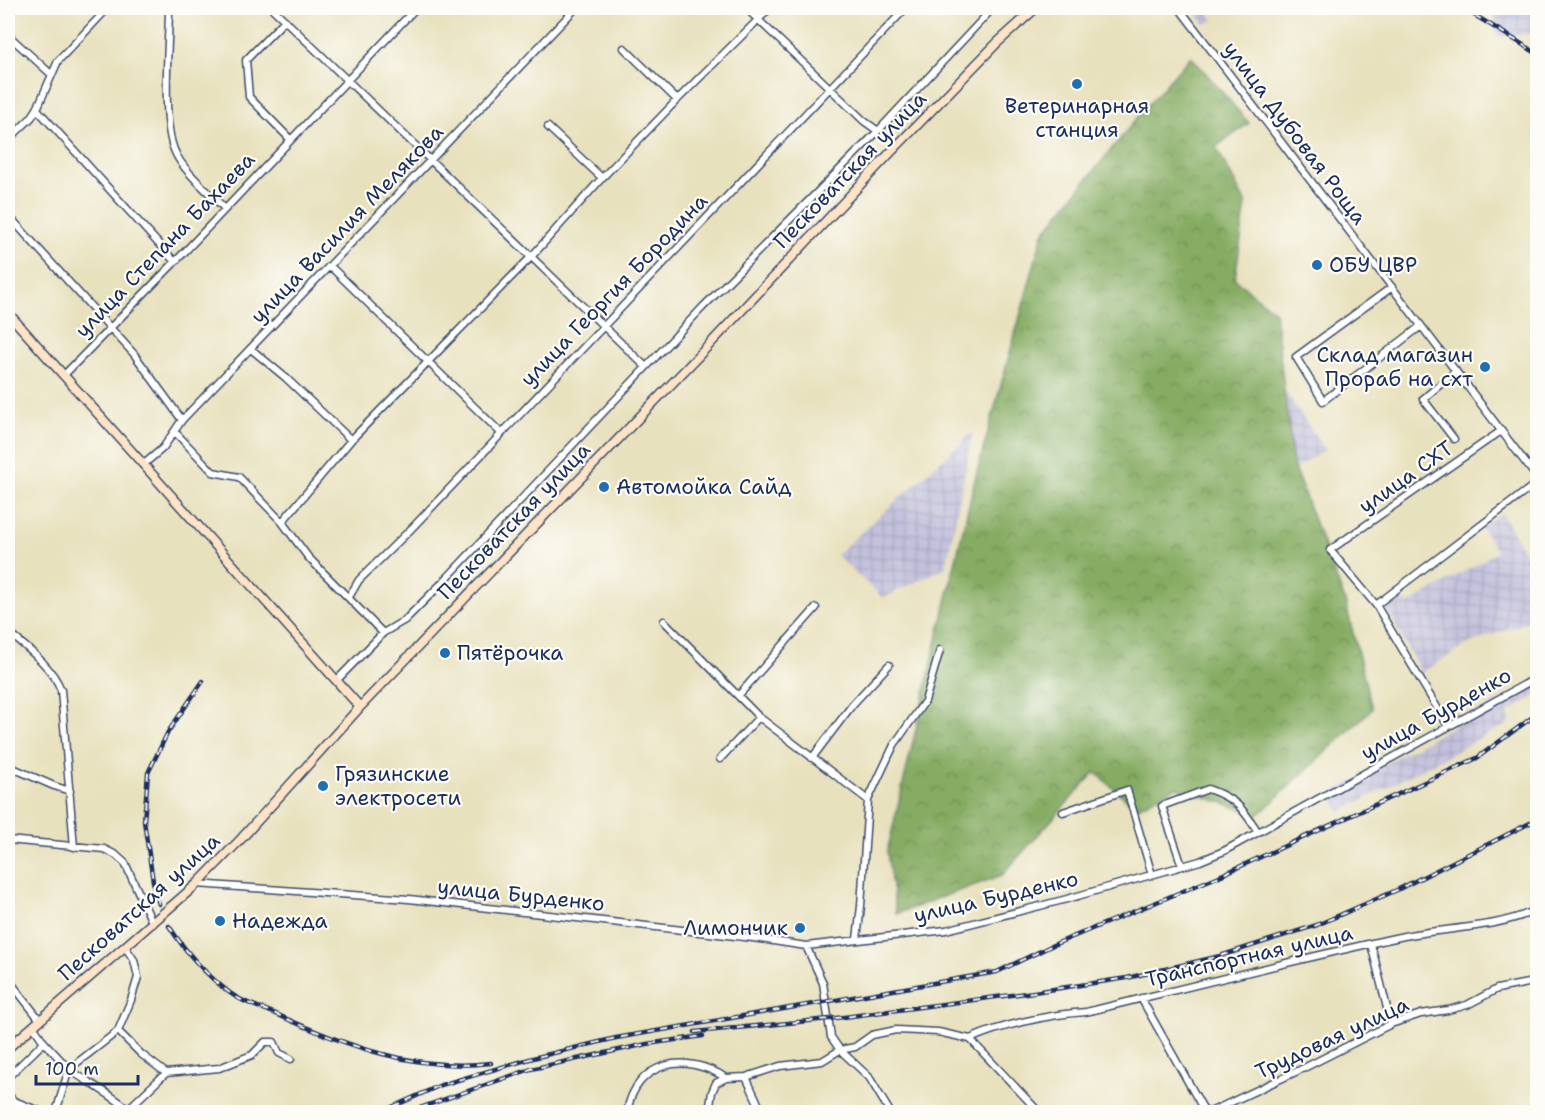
<svg xmlns="http://www.w3.org/2000/svg" width="1545" height="1120" viewBox="0 0 1545 1120" font-family="'Shantell Sans',sans-serif">
  <defs>
    <pattern id="industrial-grid" width="8" height="8" patternUnits="userSpaceOnUse" patternTransform="scale(1.5)"><rect width="8" height="8" fill="#c3c1dc"/><path d="M0 4h8M4 0v8" fill="none" stroke="#a7a6bf"/></pattern>
    <pattern id="forest-crowns" width="20" height="18" patternUnits="userSpaceOnUse" patternTransform="scale(1.5)"><rect width="20" height="18" fill="#85ac62"/><path d="M2 6a3 3 0 1 1 6 0M12 15a3 3 0 1 1 6 0" fill="none" stroke="#6c8c54"/></pattern>
  </defs>
  <rect width="100%" height="100%" fill="#fdfcf7"/>
  <filter id="ink" filterUnits="userSpaceOnUse"><feTurbulence type="fractalNoise" baseFrequency=".0167" numOctaves="2"/><feDisplacementMap in="SourceGraphic" scale="12" xChannelSelector="R" yChannelSelector="G"/><feConvolveMatrix kernelMatrix="1 2 1 2 8 2 1 2 1" color-interpolation-filters="sRGB"/></filter>
  <filter id="wash" filterUnits="userSpaceOnUse"><feTurbulence type="fractalNoise" baseFrequency=".008" numOctaves="4" result="noise"/><feDisplacementMap in="SourceGraphic" scale="24" xChannelSelector="R" yChannelSelector="G"/><feGaussianBlur stdDeviation="1.35" result="paint"/><feColorMatrix in="noise" values="0 0 0 0 0 0 0 0 0 0 0 0 0 0 0 0 0 1.4 0 .05"/><feComposite in="paint" operator="in"/></filter>
  <g filter="url(#wash)">
    <rect width="100%" height="100%" fill="#e8e1be"/>
    <path fill="url(#industrial-grid)" d="M1193 8H1206L1214 21 1204 24Z
      M1494 8H1537V33L1498 37Z
      M1237 321 1325 450 1292 470Z
      M973 432 946 567 883 598 836 555Z
      M1501 513 1537 571V614L1527 622 1470 643 1421 673 1384 604 1400 592 1407 605 1497 552 1481 527Z
      M1537 680V695L1507 713 1511 722 1340 812 1332 793Z"/>
    <path fill="url(#forest-crowns)" stroke="#506e60" stroke-width="1.5" d="M1191 56 1249 123 1216 147 1246 204 1235 279 1275 312 1293 465 1345 601 1372 709 1258 815 1176 787 1136 808 1095 772 1002 875 896 914 887 852 975 479 1043 233 1141 113Z"/>
  </g>
  <g filter="url(#ink)">
    <g fill="none" stroke-linecap="round" stroke-linejoin="round">
      <defs>
        <path id="street" d="M169 8C169 43 161 122 175 152 183 171 209 192 224 208
          M272 8 646 367
          M746 8 864 121 878 131
          M1179 8 1538 479
          M285 20 246 60 249 97 290 139
          M8 35 51 74
          M624 48 677 100
          M37 109 175 262
          M548 127 602 178
          M8 140 31 118 37 109 58 61 108 8
          M8 215 134 354 182 420
          M330 266 501 433
          M1392 287 1296 357 1323 401 1421 326
          M251 349 286 378 351 440
          M64 375 175 262 416 8
          M175 432 213 472 239 477 282 522 308 557 383 633
          M1454 439 1423 399 1456 371
          M144 464 163 448 182 420 576 8
          M282 522 351 440 532 256 602 178 677 100 770 8
          M349 597 359 580 412 528 906 8
          M1376 605 1538 482
          M664 621 759 717 868 800
          M8 632C27 648 52 666 61 690L74 847
          M336 681 383 633 405 620 444 581 702 308 878 131 993 8
          M738 696 816 608
          M1448 726 1376 605 1330 550 1501 431
          M812 758 853 704 889 665
          M720 759 759 717
          M8 766 54 786 70 791
          M1063 812 1127 790 1152 875
          M8 840 104 849 116 855 125 863 153 924
          M1182 866 1162 806 1208 789C1236 799 1242 807 1258 832
          M197 884 409 899 753 938 806 946 946 930 1067 899 1200 861 1224 851 1538 677
          M857 939 861 906 868 800 894 745 925 701 940 650
          M1371 944 1391 1024
          M806 946 823 983 831 1037 840 1050 869 1077 890 1112
          M125 947 134 960 138 977 131 1000 118 1031 69 1069C88 1083 110 1093 128 1109L166 1073
          M8 979 40 1020
          M1141 998 1205 1112
          M33 1026 44 1042 69 1069 56 1112
          M118 1031 141 1054 166 1073 219 1068 252 1055 265 1042H274L279 1053 291 1059
          M970 1039C1001 1025 1051 1014 1086 1012 1192 986 1298 959 1404 936 1448 927 1497 929 1538 909
          M970 1039 1039 1112
          M8 1077 44 1042
          M746 1077 762 1112
          M8 1095 14 1101 42 1112
          M627 1112C636 1060 686 1052 726 1078
          M709 1112 712 1092 716 1083 726 1078 746 1077 780 1066 822 1061 840 1050 855 1047 872 1035 896 1030 938 1032 970 1039
          M1210 1112 1302 1069 1391 1024 1421 1014 1448 1010 1467 1005 1497 989 1528 983 1538 979"/>
        <path id="secondary" d="M8 313 360 707
          M8 1048 197 884 241 839 360 707 710 344 891 152 997 43 1036 8"/>
      </defs>
      <use href="#street" stroke="#3a4a6c" stroke-width="9"/>
      <use href="#secondary" stroke="#3a4a6c" stroke-width="11"/>
      <use href="#street" stroke="#fff" stroke-width="6"/>
      <use href="#secondary" stroke="#fee4c6" stroke-width="8"/>
      <defs>
        <path id="rail" d="M1463 8 1538 54
          M159 904 154 888 144 821 148 773 168 732 203 681
          M169 926C185 951 206 975 230 993 243 1003 262 1008 276 1014 344 1045 415 1072 491 1063
          M695 1032 829 1019 1034 992 1127 978 1220 956 1317 925 1397 890 1538 819
          M381 1112 441 1085 533 1058 616 1038 997 972 1053 945 1217 877 1477 758 1538 713
          M408 1112 531 1069 647 1044 703 1036"/>
      </defs>
      <use href="#rail" stroke="#1b2f5e" stroke-width="4.5"/>
      <use href="#rail" stroke="#fdfcf7" stroke-width="2" stroke-dasharray="7" stroke-linecap="butt"/>
    </g>
  </g>
  <g fill="#1f6fb2" stroke="#fdfcf7" stroke-width="2">
    <circle cx="1077" cy="84" r="6"/>
    <circle cx="1317" cy="265" r="6"/>
    <circle cx="1485" cy="367" r="6"/>
    <circle cx="604" cy="487" r="6"/>
    <circle cx="445" cy="653" r="6"/>
    <circle cx="323" cy="786" r="6"/>
    <circle cx="220" cy="921" r="6"/>
    <circle cx="800" cy="928" r="6"/>
  </g>
  <g text-anchor="middle" stroke-width="4.5" stroke-linejoin="round" paint-order="stroke">
    <g font-size="21" fill="#1b2f5e" stroke="#fdfcf7" text-anchor="start">
      <text x="1077" y="113" text-anchor="middle">Ветеринарная<tspan x="1077" dy="24">станция</tspan></text>
      <text x="1329" y="272">ОБУ ЦВР</text>
      <text x="1473" y="362" text-anchor="end">Склад магазин<tspan x="1473" dy="24">Прораб на схт</tspan></text>
      <text x="616" y="494">Автомойка Сайд</text>
      <text x="457" y="660">Пятёрочка</text>
      <text x="335" y="781">Грязинские<tspan x="335" dy="24">электросети</tspan></text>
      <text x="232" y="928">Надежда</text>
      <text x="788" y="935" text-anchor="end">Лимончик</text>
    </g>
    <g font-size="21" fill="#1b2f5e" stroke="#fdfcf7">
      <text transform="translate(1295 133) rotate(53)" y="7">улица Дубовая Роща</text>
      <text transform="translate(850 170) rotate(-46)" y="7">Песковатская улица</text>
      <text transform="translate(347 224) rotate(-46)" y="7">улица Василия Мелякова</text>
      <text transform="translate(165 245) rotate(-46)" y="7">улица Степана Бахаева</text>
      <text transform="translate(614 290) rotate(-46)" y="7">улица Георгия Бородина</text>
      <text transform="translate(1406 477) rotate(-35)" y="7">улица СХТ</text>
      <text transform="translate(514 521) rotate(-46)" y="7">Песковатская улица</text>
      <text transform="translate(1436 714) rotate(-29)" y="7">улица Бурденко</text>
      <text transform="translate(521 895) rotate(6)" y="7">улица Бурденко</text>
      <text transform="translate(996 897) rotate(-13)" y="7">улица Бурденко</text>
      <text transform="translate(139 907) rotate(-42)" y="7">Песковатская улица</text>
      <text transform="translate(1249 956) rotate(-13)" y="7">Транспортная улица</text>
      <text transform="translate(1332 1038) rotate(-25)" y="7">Трудовая улица</text>
    </g>
  </g>
  <rect width="1545" height="1120" fill="none" stroke="#fdfcf7" stroke-width="30"/>
  <path d="M36 1075v9h102v-9" fill="none" stroke="#1b2f5e" stroke-width="3"/>
  <text x="45" y="1075" font-size="18" fill="#1b2f5e" stroke="#fdfcf7" stroke-width="4.5" paint-order="stroke">100 m</text>
</svg>
